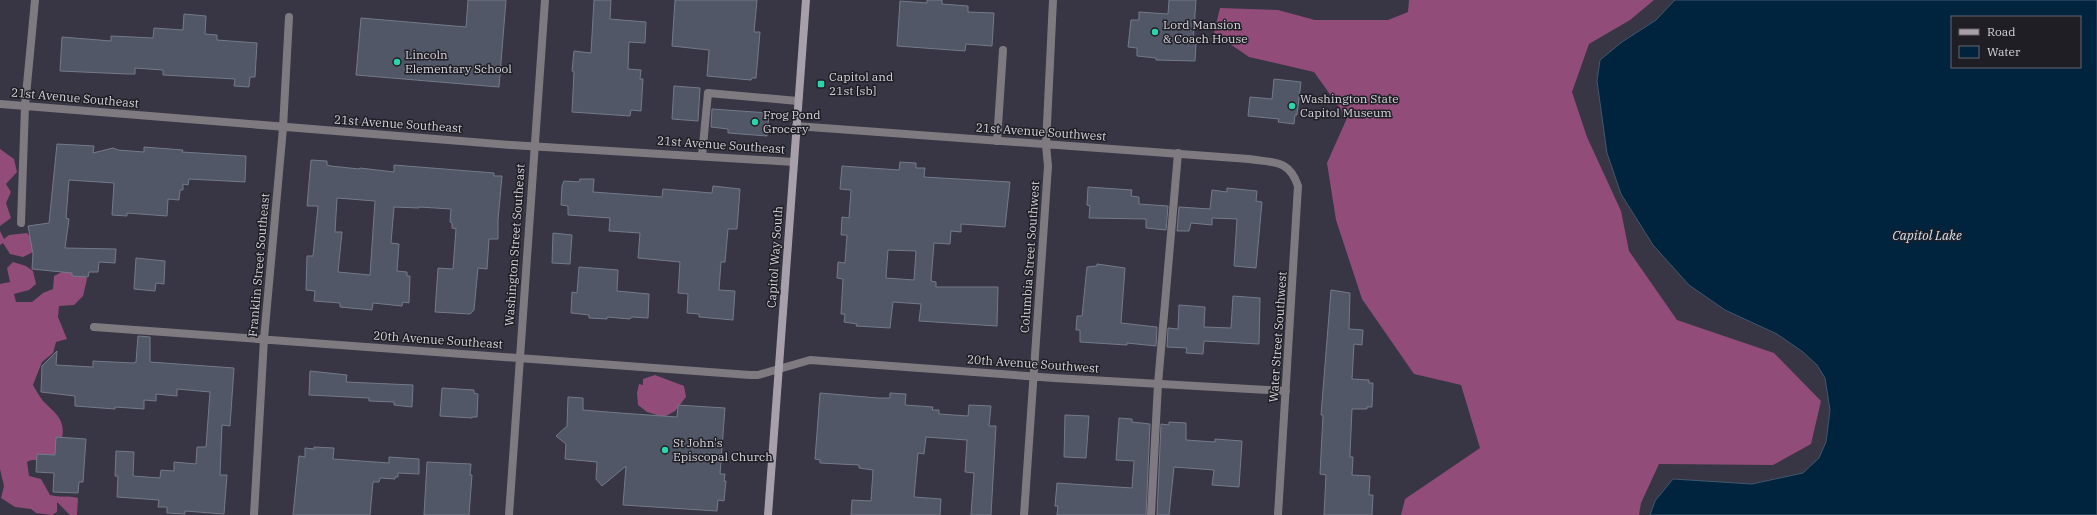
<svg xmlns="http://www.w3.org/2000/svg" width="2097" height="515" viewBox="0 0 2097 515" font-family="'IBM Plex Serif',serif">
  <rect width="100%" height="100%" fill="#383544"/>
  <path fill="#924c79" d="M1409 0H1654L1630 20 1589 44 1572 92 1587 137 1621 211 1629 251 1677 320 1774 353 1821 401 1811 444 1773 465 1659 464 1641 503 1639 515H1401L1405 499 1480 448 1461 385 1414 374 1362 299 1336 220 1327 163 1347 118 1314 72 1249 57 1214 33 1220 8 1278 10 1315 20H1388L1408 12Z
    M0 149 14 159 17 172 6 184 11 192 6 203 11 218 0 226Z
    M0 231 4 239 9 235 27 233 34 242 33 252 23 257 10 254 3 243 0 245Z
    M13 262 26 266 33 271 36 284 29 290 14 294 16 302H32L43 293 53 289 54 276 64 271 82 269 87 279 83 296 74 305 59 306 58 317 67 339 56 342 53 353 42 362 33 385C36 390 39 396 43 401 57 415 67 420 61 443 60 449 53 457 48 460 41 463 35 457 27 462L29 476 41 479 50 495C60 498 68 495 78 498L77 515H70L57 502V512L52 515 36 513 31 509 15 507 1 498 4 486 0 469V284L10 282 7 268Z
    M655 375 684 386 686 397 675 411 664 417 647 412 638 405 637 393 639 384 643 385V379Z"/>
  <path fill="#00233e" stroke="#40586e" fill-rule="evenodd" d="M1675 0H2097V515H1650L1655 501 1673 479 1752 484 1803 473 1819 458 1826 442 1830 410 1825 378 1817 365 1803 352 1777 334 1725 310 1689 285 1653 245 1621 194 1607 153 1597 81 1600 60 1622 42 1656 20ZM1952 17H2080V67H1952Z"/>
  <path fill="#515766" stroke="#747a8a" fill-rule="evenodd" d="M468 0H506L499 87 356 75 361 18 466 27Z
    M594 0H611L610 19 646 22 645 43 629 42 628 69 641 70 640 79H643L641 111 631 110 630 116 572 112 574 72 572 71 574 51 591 53Z
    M675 0H757L754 32H760L756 78H752L751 80 707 76 709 50 672 46Z
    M927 0H942V4L968 6V12L994 13 992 46 966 44 965 51 897 46 900 1 927 3Z
    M1169 0H1196L1193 44H1196L1195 61 1156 60V58L1137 56V48L1128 47 1131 20H1139V12L1168 14Z
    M184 14 206 16 205 34 217 35V40L257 43 255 77H250L249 87 234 86 235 79 163 75V70L135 68V74H127L60 71 62 37 111 41V36L153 38 154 28 183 30Z
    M1274 79 1301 82 1297 115H1295L1294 124 1278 122 1279 119 1248 116 1250 97 1272 99Z
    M674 86 700 88 698 121 672 119Z
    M712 109 769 113 767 136 728 133V129L711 127Z
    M57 144 94 146 93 153 113 148 118 150 144 152V147L183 150 182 152 246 156 245 182 189 179 188 185 183 184V190H180L179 200 168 199 167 216 127 213V216L112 215 114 183 69 180 66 218 69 219 65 248 116 249 115 263 99 262 98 272H89L88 277 72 276V273L32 269 33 254 28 226 49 223Z
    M311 160 327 161V165L331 166 359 169 360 168 394 172V165L494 173V176H502L498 220V239H489L487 269 478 268 474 310 470 314 435 312 438 268 453 269 456 229 452 228V223L450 222 451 209 419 207V208L394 207 391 243 399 244 397 271 407 272V276H410L409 303 403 302 402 306 373 303 372 310 340 307V303L314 301 315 291 306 290 307 256H313L318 206H307ZM337 198 375 201 370 275 338 272 342 232H335Z
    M900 162 916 163V168H925L924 177 1010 182 1005 227 961 224V232L951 231 950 244 934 243 931 281 936 282V287H998L997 326 919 321 921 304 893 302 890 328 856 326 857 324 844 322 845 314H841L843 279 837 278 838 262 845 263 847 235H841L842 217 849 218 851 190 840 189 842 166 899 170ZM888 250 916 251 914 280 886 278Z
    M580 179H594L593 192 662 197 663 189 712 193 713 186 740 189 737 229H728L725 262H721L719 290 735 291 733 320 699 317V314L687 313 688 294 678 293 680 262 638 258 640 233 609 231 610 218 568 215V206L561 205 562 186 564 181 579 182Z
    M1088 187 1132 190 1131 196 1139 197V204L1168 206 1166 230 1146 228V219L1089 218 1090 206 1087 205Z
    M1227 188 1257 191 1256 201 1262 202 1256 268 1234 266 1237 219 1212 218V225L1191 223 1189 231H1177L1179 207 1210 209 1212 190 1227 192Z
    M553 233 572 235 570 264 552 263Z
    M136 258 165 261 164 284 156 283 155 291 134 289Z
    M1097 264 1125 268 1121 323 1157 327 1156 346 1127 343V345L1080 342V330H1076L1077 316H1082L1087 267 1097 266Z
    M579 267 618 270 617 291 649 294 648 318 632 317 630 319 607 317V319L589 318V315L571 313 572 292 577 293Z
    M1331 290 1350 293 1349 329 1363 330 1362 345 1354 344 1352 379 1369 380V383H1373L1372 407H1367V409H1352L1350 454V457H1353L1352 475 1370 476 1369 495H1373L1372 515H1324L1326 475 1320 474 1323 415H1321Z
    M1233 296 1260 298 1259 344 1204 341 1203 354 1186 353 1187 348 1167 347 1168 328 1178 329 1179 305 1205 307 1204 327 1231 328Z
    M138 336 150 337V362L234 368 230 426 222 425 220 475H227L224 514 185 511V514L167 513V507H158L159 500 117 497 118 476H115L116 451 134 452 133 476 160 478 161 470 174 471V462L196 464 197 447H206L210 392 177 389V396L156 394V401L144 400V409L115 407V409L75 406V396L41 392 42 366 57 351 56 365 93 367V361L133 363 136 362Z
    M310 371 347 375 346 382 413 385 412 407 394 405V402L369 401V398L309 395Z
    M442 388 474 390V393L478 394 477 417H472V418L440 416Z
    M820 393 878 398H890V393L906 394 905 405 933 407 932 410H939V414L968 416 969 405 991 406 989 426H996L991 515H971L974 473 965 472 967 440 926 437 924 454 918 453 914 497 941 499 940 515H851L852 500 871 501 873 470 859 468V465L820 463V460L815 459Z
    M568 397 583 398V410L620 413 677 417 678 405 725 408 720 474H725L724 481H726L724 501 718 500 717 511 623 505 626 466 602 486 596 479 597 462 565 459 566 444 556 436 567 426Z
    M1065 415 1089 416 1086 458 1064 457Z
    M1119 418 1132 419V422L1150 424 1146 515H1057L1058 506H1055L1057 483 1132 488 1134 461 1116 460Z
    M1169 422 1186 423V440L1215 442V439L1242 441 1239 487 1212 485 1214 470 1174 467 1169 515H1157L1161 424 1169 425Z
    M56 437 86 439 83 482H79L78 493 53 492 54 473 36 472 37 454 55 455Z
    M314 447 334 448 333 459 389 463V457L419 459V474L398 473V477H395V479L380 478 379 482H373L370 515H293L299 456 305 457V448L314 449Z
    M427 462 471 464 470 475H472L469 515H424Z"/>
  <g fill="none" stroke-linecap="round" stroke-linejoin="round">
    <path stroke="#7f7a80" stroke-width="8" d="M997 141 1003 50
      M702 156 708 93 798 101
      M1151 515 1158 384 1178 153"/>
    <path stroke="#7f7a80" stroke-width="8" d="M0 104 511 145 794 162
      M796 126 1249 159C1274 163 1289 159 1298 186L1278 515
      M21 223 25 106 35 0
      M94 327 750 375H758L810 360 1054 378 1286 391
      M254 515 264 339 283 128 289 17
      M509 515 545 0
      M1024 515 1048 166 1046 145 1053 0"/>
    <path stroke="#a79fa9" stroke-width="8" d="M768 515 806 0"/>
  </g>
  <g fill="#2bd5ac" stroke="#1f1e24" stroke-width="1.5">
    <circle cx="1155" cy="32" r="4"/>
    <circle cx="397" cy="62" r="4"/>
    <rect x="817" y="80" width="8" height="8" rx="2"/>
    <circle cx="1292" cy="106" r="4"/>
    <circle cx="755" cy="122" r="4"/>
    <circle cx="665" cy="450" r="4"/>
  </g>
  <g text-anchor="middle" stroke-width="3" stroke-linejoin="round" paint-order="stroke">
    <g font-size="12" fill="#d5d4dd" stroke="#1f1e24" text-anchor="start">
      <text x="1163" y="29">Lord Mansion<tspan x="1163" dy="14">&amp; Coach House</tspan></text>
      <text x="405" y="59">Lincoln<tspan x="405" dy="14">Elementary School</tspan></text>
      <text x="829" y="81">Capitol and<tspan x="829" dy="14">21st [sb]</tspan></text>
      <text x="1300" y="103">Washington State<tspan x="1300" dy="14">Capitol Museum</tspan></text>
      <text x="763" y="119">Frog Pond<tspan x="763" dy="14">Grocery</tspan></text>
      <text x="673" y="447">St John's<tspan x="673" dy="14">Episcopal Church</tspan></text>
    </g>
    <g font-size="12" fill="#d5d4dd" stroke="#1f1e24">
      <text transform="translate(75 98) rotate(5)" y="4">21st Avenue Southeast</text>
      <text transform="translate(398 124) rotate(4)" y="4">21st Avenue Southeast</text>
      <text transform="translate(1041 132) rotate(4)" y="4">21st Avenue Southwest</text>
      <text transform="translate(721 145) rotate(4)" y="4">21st Avenue Southeast</text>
      <text transform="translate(515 245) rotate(-86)" y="4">Washington Street Southeast</text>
      <text transform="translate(775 257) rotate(-86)" y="4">Capitol Way South</text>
      <text transform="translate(1030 257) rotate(-86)" y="4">Columbia Street Southwest</text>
      <text transform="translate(259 265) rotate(-85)" y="4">Franklin Street Southeast</text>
      <text transform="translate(1278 337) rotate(-86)" y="4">Water Street Southwest</text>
      <text transform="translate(438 340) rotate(4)" y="4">20th Avenue Southeast</text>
      <text transform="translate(1033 364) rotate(4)" y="4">20th Avenue Southwest</text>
    </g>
    <g font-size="13" font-style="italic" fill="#d2e3f3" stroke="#1f1e24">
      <text x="1927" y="240">Capitol Lake</text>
    </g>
  </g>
  <rect x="1951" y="16" width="130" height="52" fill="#1f1e24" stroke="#68676e"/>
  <rect x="1959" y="29" width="20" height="6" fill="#a79fa9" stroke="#68676e"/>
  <text x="1987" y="36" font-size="12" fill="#d5d4dd">Road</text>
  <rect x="1959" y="46" width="20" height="12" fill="#00233e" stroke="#68676e"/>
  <text x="1987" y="56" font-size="12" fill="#d5d4dd">Water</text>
</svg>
